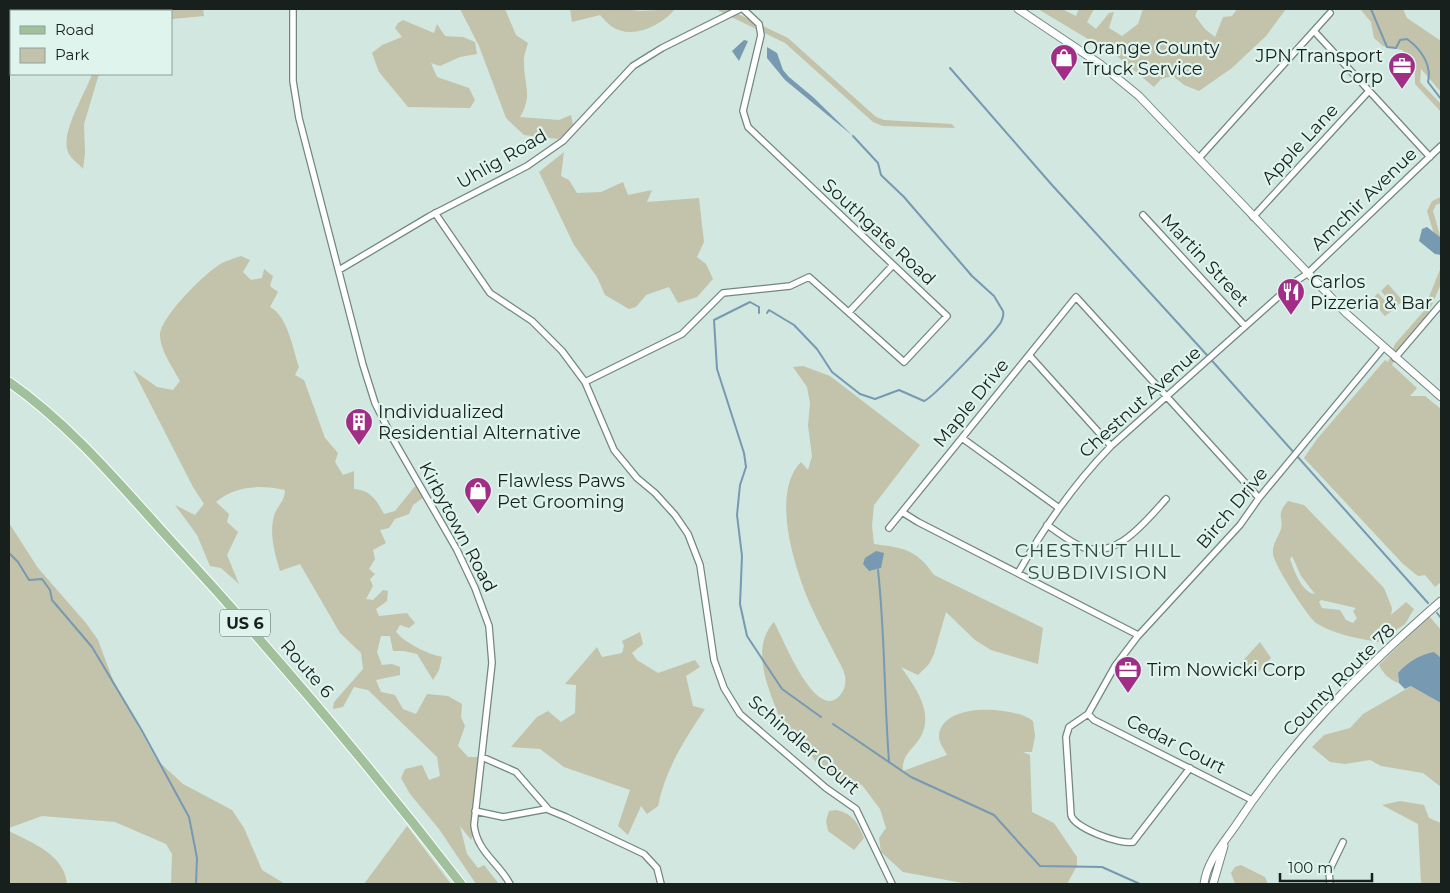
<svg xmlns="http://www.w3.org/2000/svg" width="1450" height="893" viewBox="0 0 1450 893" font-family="Montserrat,sans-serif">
  <rect width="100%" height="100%" fill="#d1e7e0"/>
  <path fill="#c2c3aa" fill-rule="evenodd" d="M74 9H203L204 16 172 19 171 23V11H74Z
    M460 9H505L516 35 528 43C526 50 523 57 524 63 524 85 533 96 520 117L559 120 571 115 574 129 558 139 524 135 506 118 479 46Z
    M570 9H624L640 11 675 9C662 25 632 41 611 26 607 23 604 19 600 15L572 22Z
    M715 9H728L788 38 876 117 884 120 952 124 955 128 883 126 873 122 785 43Z
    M1038 9H1062L1076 16 1079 9H1094L1087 22 1096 29 1109 13 1114 12 1109 28 1122 36 1138 24 1143 9H1198L1195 16 1205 29 1215 37 1223 17 1232 16 1237 9H1286L1266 36 1232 68 1199 91 1184 85 1173 76 1161 79 1154 87 1118 57Z
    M1360 9H1403L1407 18 1441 41V92L1421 69 1420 82 1441 104V112L1415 84V63L1402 50 1383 46 1374 38 1371 22Z
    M403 20 434 33 437 24 445 36 463 37 475 42 477 54 460 57 440 66 431 63 437 77 469 88 475 100 470 108 408 107 379 72 372 53 382 45 402 37 395 28 398 23Z
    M92 74H99L84 124 85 154 83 169C79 164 70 158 68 152 60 132 86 93 92 74Z
    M564 152 561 176 569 180 577 193 601 192 623 182 628 195 652 190 647 202 699 198 704 242 697 257 706 264 713 279 697 297 678 303 669 287 646 295 636 307 629 309 605 295 597 277 574 245 539 172Z
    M1441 197V203L1436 205 1433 211 1441 239 1437 244 1427 211 1432 201Z
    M241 256 250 260 243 272 251 280 262 278 264 269 273 276 270 286 278 292 270 307C288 316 293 350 299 367L295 375 304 380 325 438 338 453 335 462 343 475 354 471V489C371 490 377 501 384 514L395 511 416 485 424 497 413 505 409 514 395 519 389 528 380 530 386 543 373 550 375 559 369 569 375 574 370 579 373 586 366 599 373 600 383 590 388 591 387 601 376 609 379 616 407 613 415 623 409 628 400 625 396 632C405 643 428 654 442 657L439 670 433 680 417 654 404 651H393L390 636H381L377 652 382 665 392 664 400 667V675L376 680 381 692 395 695 403 709 416 714 427 694 448 696 462 704 461 717 465 726 458 746 468 757H480L476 798 473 804C479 818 478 826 471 840L460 826 467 854 478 868 484 865 499 884H476L439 829 410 794 401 778 405 769 422 765 429 780 440 776 437 757 368 690 354 687 343 707 333 709 334 702 363 669 361 653 340 633 300 564 280 571C275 554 269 534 274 516 277 506 285 501 285 490 261 485 236 485 216 502L229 514 227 522 238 532 227 555 239 584 221 568 210 566 197 535 175 505 195 515 204 504 193 487 133 370 157 387 173 390 180 381C173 368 160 350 160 335 161 316 206 272 222 263 228 260 235 258 241 256Z
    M1441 267V284L1428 314 1400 347 1392 365 1417 388 1410 396H1425L1441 409V582L1435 587 1425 575 1418 576 1403 564 1304 458 1317 439 1385 360 1388 362 1395 344 1423 312Z
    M1388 284 1403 301 1395 307 1381 291Z
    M1378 293 1393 310 1385 316 1371 300Z
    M803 366 830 376 920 445 874 505 872 526 874 544C904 548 916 549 934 575L1043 628 1038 664 991 650 975 640 946 612 934 654 929 664 918 675 901 667C915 687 935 713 920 738 913 749 901 756 903 771L947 755C944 749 939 743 939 737 939 701 1015 706 1033 721L1035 736 1032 752H1023L1030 755 1032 812 1054 823 1077 857V866L1067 884H968L903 872 881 852 879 838 886 828 880 809 862 785 840 781 818 765 806 748 778 720 779 716C768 688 750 648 774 622 783 638 817 726 841 694 845 689 846 682 845 676 844 670 840 664 837 658 828 640 818 622 810 604 795 569 770 493 801 462L808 470 812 456 808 425 810 403 807 387 793 367Z
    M1288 501 1304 505 1384 588 1392 608 1391 615 1406 602 1414 609 1405 624 1379 642C1359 639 1333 634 1316 623 1307 616 1274 565 1273 554 1272 544 1278 538 1281 529 1284 517 1275 516 1288 501ZM1292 556 1301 576 1315 594C1302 593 1294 570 1290 559ZM1321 600 1356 608 1353 611 1357 618 1353 623 1346 620 1340 610 1322 608 1319 602Z
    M9 523 38 568 86 623 98 640 113 680 156 759 183 784 232 810 244 828 262 870 285 884H171L172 854 166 844 115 822 42 816 9 828Z
    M1429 616 1441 630V658L1398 673 1399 683C1389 680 1383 673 1379 665Z
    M640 632 643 644 632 653 637 660 658 673 695 660 700 667 686 676 693 706 705 709C685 739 665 770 658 806L647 814 641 806 628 835 618 826 630 790 564 767 540 749 511 747 537 717 548 711 561 722 575 713 576 685 565 684 597 647 602 657 622 653 624 646 622 641Z
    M1260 642 1271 658 1255 676 1237 667Z
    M1415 684H1441V787L1423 773 1381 766 1370 760 1345 764 1330 762 1312 747 1324 735 1350 728 1363 714Z
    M1400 801 1424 805 1429 818 1441 823V884H1421L1418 824 1382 805Z
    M836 810C852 813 858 823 864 838L854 850 828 831 826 821 829 811Z
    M407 826 451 884H364Z
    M9 831C32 843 64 854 67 884H9Z
    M1241 865 1265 877 1268 884H1235L1231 873 1235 867Z"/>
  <path fill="#7799b2" d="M744 40 748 41 739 61 732 51Z
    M767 47 777 53 783 70 789 77 813 97 853 136 785 80 767 58Z
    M1427 227 1441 238V255L1435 254 1419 241 1422 229Z
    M876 551 884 553 881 568 869 571 863 564 865 558Z
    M1434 652 1441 658V703L1411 686 1405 689 1399 683 1398 673C1408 662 1419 655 1434 652Z"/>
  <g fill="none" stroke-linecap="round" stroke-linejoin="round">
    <path stroke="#7799b2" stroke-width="2" d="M1371 9 1387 47 1396 48 1400 40 1407 39C1421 49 1432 65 1428 82L1441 99
      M950 68 1052 185 1206 354 1428 603
      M759 313V307L750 302 714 320 717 369 744 453 746 467 740 485 737 515 742 556 740 604 747 636 782 689 821 717
      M767 313 769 310 794 325 817 349 832 372 860 394 875 399 899 390 924 401C932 399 996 331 1001 322 1003 318 1004 315 1003 311L994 296 972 276 904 197 881 175 878 163 853 136
      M9 553 18 562 29 580 42 579 50 590 52 600 92 647 141 729 189 817 197 858 196 884
      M878 570C885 633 884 697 889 761
      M1437 613 1441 618
      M833 724 911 777 994 815 1040 866 1102 867 1140 884"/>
    <defs>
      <path id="minor" d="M293 9V81L299 118 363 365 375 403 393 439 457 550 475 588 489 626 492 663 474 825C477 852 498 862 510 884
        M1314 31 1430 157
        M1199 158 1330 13
        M435 213 490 293 532 321 562 351 585 382 614 450 637 478 655 493 675 515 688 534 700 565 714 660 724 688 740 714 826 788 856 809 892 884
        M1143 215 1245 326
        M1253 217 1369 91
        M339 270 430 216 527 166 563 141 633 66 662 48 740 9
        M849 312 893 265
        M1029 355 1111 446
        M1395 358 1441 304
        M585 382 682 334 723 293 790 286 809 277 904 362 947 316 748 127 743 111 761 35 759 24 743 9
        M962 438 1059 508
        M902 512 918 522 1138 635
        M1047 525C1058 532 1069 541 1080 546 1115 562 1145 522 1166 499
        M889 528 1076 297 1259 498
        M1018 573C1044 527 1074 484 1111 446L1296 281 1307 274 1441 146
        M1088 714 1115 666 1137 637 1240 525 1259 498 1384 347
        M1088 714 1069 727 1066 737 1071 815C1074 828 1120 845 1133 842L1190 768
        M1088 714 1094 720 1252 800
        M482 757 516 772 549 810 566 817 644 854 657 868 661 884
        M475 811 503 817 546 809
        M1330 884 1329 871 1343 842"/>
      <path id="tertiary" d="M1018 9 1100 64 1139 96 1347 314 1441 397
        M1204 884C1207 861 1223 844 1236 825 1292 739 1364 668 1441 601
        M1213 884 1224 846"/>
      <path id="primary" d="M9 382C72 426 121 486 173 543 274 653 370 766 461 884"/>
    </defs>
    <use href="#minor" stroke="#738781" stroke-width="8"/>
    <use href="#tertiary" stroke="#738781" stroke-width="9"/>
    <use href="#primary" stroke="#fff" stroke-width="11"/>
    <use href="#minor" stroke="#fff" stroke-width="5.5"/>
    <use href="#tertiary" stroke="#fff" stroke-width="7"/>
    <use href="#primary" stroke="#a1c19c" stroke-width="9"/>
  </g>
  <defs>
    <symbol id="shop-pin" viewBox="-11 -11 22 30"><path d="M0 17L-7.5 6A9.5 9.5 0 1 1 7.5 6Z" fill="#a22d86" stroke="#def4ed"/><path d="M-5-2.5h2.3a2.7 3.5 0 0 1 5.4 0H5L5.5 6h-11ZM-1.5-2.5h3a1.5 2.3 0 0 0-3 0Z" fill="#fff"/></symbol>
    <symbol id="office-pin" viewBox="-11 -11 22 30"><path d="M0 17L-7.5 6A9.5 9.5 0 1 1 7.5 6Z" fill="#a22d86" stroke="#def4ed"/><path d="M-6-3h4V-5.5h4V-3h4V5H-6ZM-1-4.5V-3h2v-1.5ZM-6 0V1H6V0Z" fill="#fff"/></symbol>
    <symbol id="restaurant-pin" viewBox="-11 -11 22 30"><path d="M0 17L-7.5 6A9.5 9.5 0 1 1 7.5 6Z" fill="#a22d86" stroke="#def4ed"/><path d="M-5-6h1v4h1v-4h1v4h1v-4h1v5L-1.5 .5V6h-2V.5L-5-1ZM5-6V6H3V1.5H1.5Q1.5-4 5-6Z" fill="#fff"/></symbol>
    <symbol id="building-pin" viewBox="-11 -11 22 30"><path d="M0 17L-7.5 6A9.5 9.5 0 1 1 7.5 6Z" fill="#a22d86" stroke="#def4ed"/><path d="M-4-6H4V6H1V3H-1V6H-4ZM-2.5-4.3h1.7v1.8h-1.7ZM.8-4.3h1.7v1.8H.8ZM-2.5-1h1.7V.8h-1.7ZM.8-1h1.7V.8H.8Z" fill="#fff"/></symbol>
  </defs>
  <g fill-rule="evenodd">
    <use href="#shop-pin" x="1048" y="42" width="32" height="43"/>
    <use href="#office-pin" x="1386" y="50" width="32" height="43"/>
    <use href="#restaurant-pin" x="1275" y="276" width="32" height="43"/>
    <use href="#building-pin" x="343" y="406" width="32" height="43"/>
    <use href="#shop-pin" x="462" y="475" width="32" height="43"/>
    <use href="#office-pin" x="1112" y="654" width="32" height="43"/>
  </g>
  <g text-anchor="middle" stroke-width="4.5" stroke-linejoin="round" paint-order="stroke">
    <rect fill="#def4ed" stroke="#53605c" stroke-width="1" x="220" y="609.5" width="50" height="27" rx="4"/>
    <g font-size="16" font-weight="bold" fill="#18201e">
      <text x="245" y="629">US 6</text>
    </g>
    <g font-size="18" fill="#18201e" stroke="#def4ed" text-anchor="start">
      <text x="1083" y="54">Orange County<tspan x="1083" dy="21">Truck Service</tspan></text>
      <text x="1383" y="62" text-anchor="end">JPN Transport<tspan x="1383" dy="21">Corp</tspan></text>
      <text x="1310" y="288">Carlos<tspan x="1310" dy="21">Pizzeria &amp; Bar</tspan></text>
      <text x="378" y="418">Individualized<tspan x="378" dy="21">Residential Alternative</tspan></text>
      <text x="497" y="487">Flawless Paws<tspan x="497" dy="21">Pet Grooming</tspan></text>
      <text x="1147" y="676">Tim Nowicki Corp</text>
    </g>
    <g font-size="18" fill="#18201e" stroke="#def4ed">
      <text transform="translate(1300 144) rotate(-47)" y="6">Apple Lane</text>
      <text transform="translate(502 159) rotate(-30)" y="6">Uhlig Road</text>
      <text transform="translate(1364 199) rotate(-44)" y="6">Amchir Avenue</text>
      <text transform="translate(879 232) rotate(43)" y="6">Southgate Road</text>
      <text transform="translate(1205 260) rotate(47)" y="6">Martin Street</text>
      <text transform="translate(1140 402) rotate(-42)" y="6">Chestnut Avenue</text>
      <text transform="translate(971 403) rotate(-51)" y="6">Maple Drive</text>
      <text transform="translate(1232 508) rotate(-50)" y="6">Birch Drive</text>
      <text transform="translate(458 527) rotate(62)" y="6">Kirbytown Road</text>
      <text transform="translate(307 669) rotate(49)" y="6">Route 6</text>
      <text transform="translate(1339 680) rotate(-45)" y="6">County Route 78</text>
      <text transform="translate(1176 744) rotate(27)" y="6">Cedar Court</text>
      <text transform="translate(804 745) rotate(41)" y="6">Schindler Court</text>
    </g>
    <g font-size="19" letter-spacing="1" fill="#354742" stroke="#def4ed">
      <text x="1098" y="557">CHESTNUT HILL<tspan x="1098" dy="22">SUBDIVISION</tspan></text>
    </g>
  </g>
  <rect width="1450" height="893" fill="none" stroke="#18201e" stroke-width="20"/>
  <rect x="10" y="10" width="162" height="65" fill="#def4ed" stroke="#8f9f9a"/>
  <rect x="20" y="26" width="25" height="8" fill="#a1c19c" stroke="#8f9f9a"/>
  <text x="55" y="35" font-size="15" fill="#18201e">Road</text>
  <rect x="20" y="48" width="25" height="15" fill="#c2c3aa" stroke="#8f9f9a"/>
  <text x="55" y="60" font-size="15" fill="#18201e">Park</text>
  <path d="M1280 873v8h92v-8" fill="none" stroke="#18201e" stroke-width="2.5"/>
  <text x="1288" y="873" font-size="15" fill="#18201e" stroke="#def4ed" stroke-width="4" paint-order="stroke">100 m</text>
</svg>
